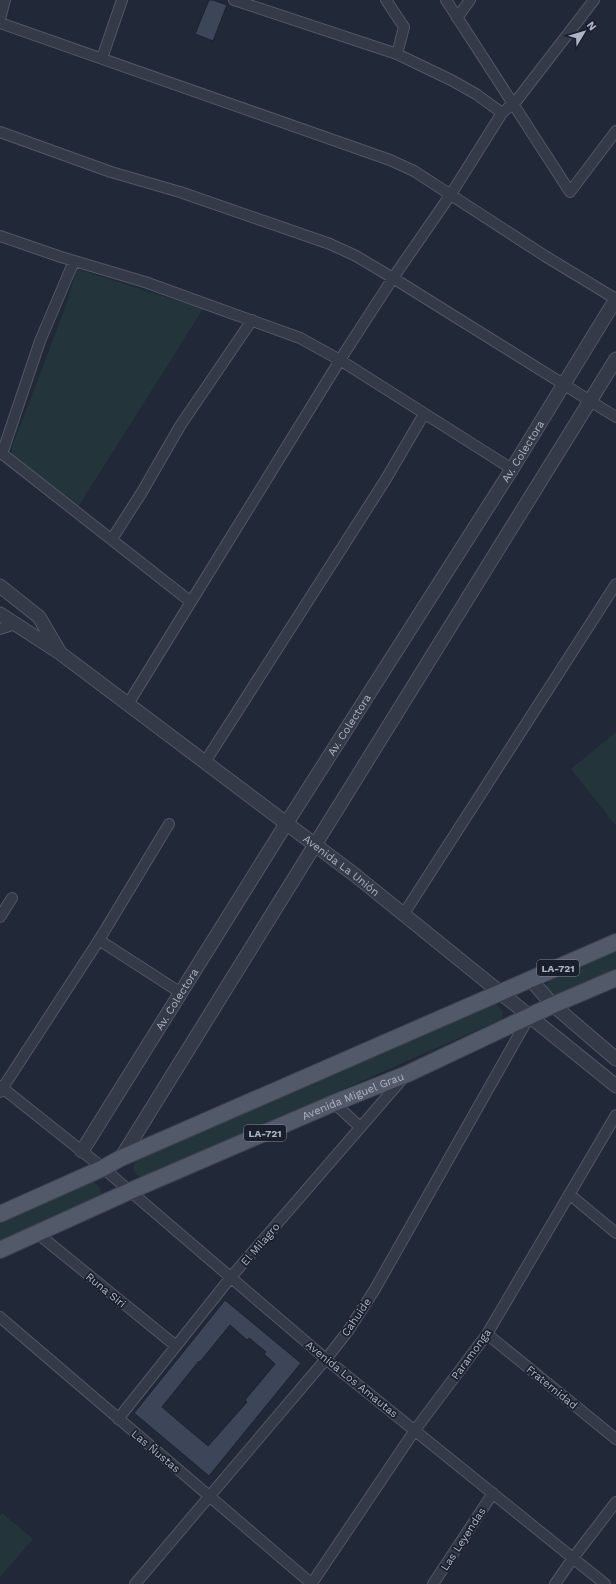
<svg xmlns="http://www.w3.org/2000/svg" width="616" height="1584" viewBox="0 0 616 1584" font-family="'Work Sans',sans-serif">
  <rect width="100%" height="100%" fill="#212838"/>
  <path fill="#23353a" d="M77 269 203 309 78 507 12 456V447L64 311Z
    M616 732V826L571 769Z
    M616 950V975L556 999 547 991 546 986 550 979Z
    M491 1001 497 1005 503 1012 502 1019 143 1178 137 1175 133 1170 134 1164 137 1160Z
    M93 1181 100 1188 102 1196 0 1241V1224Z
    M2 1513 33 1539 0 1577V1516Z"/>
  <path fill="#3d4558" stroke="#1c212f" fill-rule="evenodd" d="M209 0H213L227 5 213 41 195 34Z
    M225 1300 301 1363 209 1476 134 1413ZM230 1325 247 1340 249 1338 266 1352 264 1354 275 1364 245 1400 247 1402 208 1446 162 1407 199 1361 200 1362Z"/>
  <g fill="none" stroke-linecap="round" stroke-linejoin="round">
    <defs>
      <path id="minor" d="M234 0 397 54 451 80 476 94 502 113
        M386 0 404 27 397 54
        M446 0 570 192 616 131
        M457 18 470 0
        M0 19 5 0
        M0 23 390 160 414 171 545 256 616 299
        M102 58 122 0
        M0 132 111 172 180 192 330 244 356 256 393 278 616 417
        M0 236 61 257 145 282 300 338 340 360 512 469
        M0 452 191 602
        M2 454 40 341 74 261
        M112 539 142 492 180 426 252 320
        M0 629 15 624
        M128 704 345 352 393 278 451 194 502 113 517 100 594 0
        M205 762 386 479 424 414
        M403 915 616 584
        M0 917 12 898
        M99 940 181 993
        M0 1086 103 1168 326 1359 605 1584
        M0 1092 99 940 169 824
        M334 1103 360 1127
        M569 1194 616 1233
        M37 1233 176 1346
        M0 1317 312 1584
        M487 1334 616 1439
        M118 1419 231 1277 404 1077
        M312 1583 415 1430 487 1334 616 1115
        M135 1584 326 1359 348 1331 375 1289 529 1017
        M433 1584 493 1493
        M555 1584 573 1558 616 1502"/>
      <g id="tertiary">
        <path d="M0 586 39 617 59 651"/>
        <path id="s1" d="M0 614 60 653 355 875 616 1086"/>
        <path d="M531 980 553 1005 616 1059"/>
        <path id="s2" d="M82 1151 286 824 512 469 616 299"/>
        <path d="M121 1158 616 359"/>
      </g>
      <g id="primary">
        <path d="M0 1214 103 1168 121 1158 616 942"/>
        <path id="s3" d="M0 1250 130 1191 334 1103 407 1074 553 1005 616 978"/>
      </g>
    </defs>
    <use href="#minor" stroke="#515766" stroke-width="12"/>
    <use href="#tertiary" stroke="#515766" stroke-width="15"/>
    <use href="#primary" stroke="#3d4352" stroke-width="18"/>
    <use href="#minor" stroke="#343a48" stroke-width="10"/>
    <use href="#tertiary" stroke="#343a48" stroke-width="13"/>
    <use href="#primary" stroke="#525968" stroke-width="16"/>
  </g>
  <g text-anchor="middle" stroke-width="3.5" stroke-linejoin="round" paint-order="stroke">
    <g fill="#1a1f2d" stroke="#828797" stroke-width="1">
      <rect x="537" y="960" width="42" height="16" rx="3"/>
      <rect x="244" y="1125" width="42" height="16" rx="3"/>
    </g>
    <g font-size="10" font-weight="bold" fill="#aeb4c5">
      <text x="558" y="972">LA-721</text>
      <text x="265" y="1137">LA-721</text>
    </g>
    <g font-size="11" fill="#aeb4c5" stroke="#1a1f2d">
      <text dy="4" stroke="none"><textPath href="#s2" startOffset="827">Av. Colectora</textPath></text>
      <text dy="4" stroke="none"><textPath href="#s2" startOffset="503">Av. Colectora</textPath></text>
      <text dy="4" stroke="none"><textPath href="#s1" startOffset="424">Avenida La Unión</textPath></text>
      <text dy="4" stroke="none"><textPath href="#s2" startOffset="179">Av. Colectora</textPath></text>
      <text dy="4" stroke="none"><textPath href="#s3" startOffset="385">Avenida Miguel Grau</textPath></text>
      <text transform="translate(260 1244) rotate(-49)" y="4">El Milagro</text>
      <text transform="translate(106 1290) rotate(39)" y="4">Runa Siri</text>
      <text transform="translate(356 1317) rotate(-56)" y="4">Cahuide</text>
      <text transform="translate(471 1354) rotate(-54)" y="4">Paramonga</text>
      <text transform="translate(352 1379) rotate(39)" y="4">Avenida Los Amautas</text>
      <text transform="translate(552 1387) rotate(39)" y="4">Fraternidad</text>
      <text transform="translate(156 1451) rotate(40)" y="4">Las Ñustas</text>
      <text transform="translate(463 1539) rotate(-57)" y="4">Las Leyendas</text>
    </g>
  </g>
  <g transform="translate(584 32) rotate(52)" stroke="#1a1f2d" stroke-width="3" paint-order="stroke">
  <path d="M0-3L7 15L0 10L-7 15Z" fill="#aeb4c5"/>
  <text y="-6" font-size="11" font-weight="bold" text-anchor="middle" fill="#aeb4c5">N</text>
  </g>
</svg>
